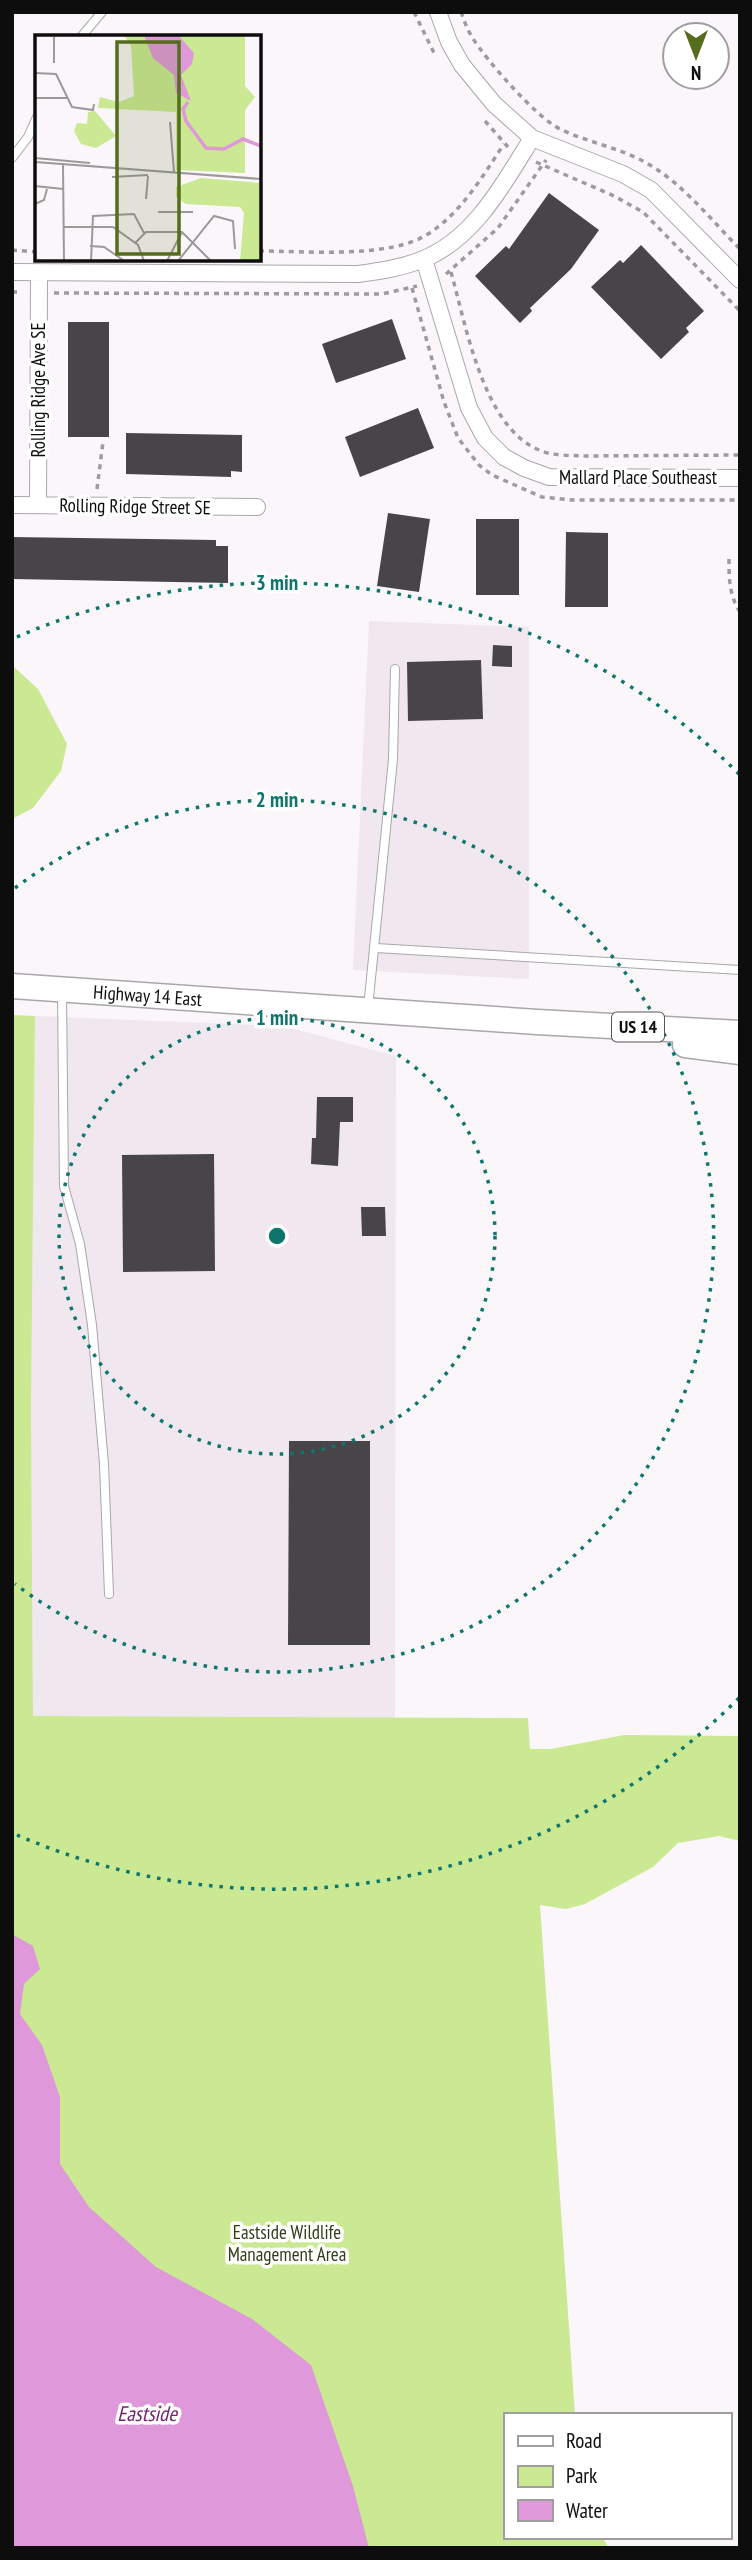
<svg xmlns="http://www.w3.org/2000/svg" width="752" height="2560" viewBox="0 0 752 2560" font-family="'PT Sans Narrow',sans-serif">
  <rect width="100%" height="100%" fill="#faf6f9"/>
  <path fill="#f0e7ef" d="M369 621 529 627V979L353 970Z
    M35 1016 283 1026 396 1056 395 1719 33 1716 31 1408Z"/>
  <path fill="#cae992" d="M12 665 38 689 67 744 61 771 33 808 12 819Z
    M12 1015 35 1016 31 1408 33 1716 528 1718 530 1749H551L624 1735 740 1736V1841L719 1836 678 1843 653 1867 585 1904 566 1909 540 1905 575 2415H505V2537H602L609 2548H12Z"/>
  <path fill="#df99da" d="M12 1934 33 1946 40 1969 24 1984 20 2014 42 2045 60 2097V2164L89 2207 156 2267 252 2319 311 2365 353 2486 369 2548H12Z"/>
  <path fill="#484548" d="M549 193 599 230 571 269 530 308 532 311 520 323 475 276 506 246 509 249Z
    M641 245 704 311 686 328 689 332 661 359 591 287 620 260 623 263Z
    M392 319 406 359 336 383 322 344Z
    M68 322H109V437H68Z
    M418 408 434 448 360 477 345 437Z
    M126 433 242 435V472L231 471V477L126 474Z
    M388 513 430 519 419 592 377 586Z
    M476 519H519V595H476Z
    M566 532 608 533V607H565Z
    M12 537 216 540V546H228V583L12 579Z
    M493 645 512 646V667L492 666Z
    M481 660 483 719 408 721 407 662Z
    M317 1097H353V1122H340L338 1166 311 1164 312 1138H316Z
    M214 1154 215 1271 123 1272 122 1155Z
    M361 1207H385L386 1236H362Z
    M289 1441H370V1645H288Z"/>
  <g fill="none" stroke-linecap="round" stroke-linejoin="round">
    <defs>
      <path id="lane" d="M81 37 102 12
        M12 158 28 137 37 117
        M376 948 740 970
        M62 993 64 1186 80 1244 92 1325 104 1464 109 1594
        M368 1008 393 759 395 669"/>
      <path id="street" d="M438 12 449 42 462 65 494 104 532 138 623 174 651 190 740 280
        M424 259 469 408 485 438 504 457 524 468 549 477 740 478
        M12 272 358 274C380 271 401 268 421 260 474 240 504 183 532 138
        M12 505 257 507
        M38 505 39 274"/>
      <g id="primary">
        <path id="s1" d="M12 986 537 1022 740 1033"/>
        <path d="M685 1045 740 1052"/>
      </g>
    </defs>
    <use href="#lane" stroke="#aaa7aa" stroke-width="10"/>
    <use href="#street" stroke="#aaa7aa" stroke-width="18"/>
    <use href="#primary" stroke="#aaa7aa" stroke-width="27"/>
    <path stroke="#9e9b9e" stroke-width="3.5" stroke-dasharray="5 5" stroke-linecap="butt" d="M414 12 436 57
      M461 12C464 20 467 29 472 37 486 60 537 118 560 129 589 143 622 148 650 165 685 186 712 221 740 249
      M485 121 508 147
      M536 162 614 196 643 212 740 311
      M12 250 37 252
      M259 251C305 251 390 259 428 234 462 212 482 177 504 144
      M451 272C466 325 483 427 539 450 552 456 568 455 582 456L740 455
      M446 274 498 228 546 160
      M412 288 444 402 458 438 479 465 492 475 542 497 573 500H740
      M12 292H22
      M54 293 382 294 417 286
      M97 489 103 442
      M729 559C729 578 729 595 740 612"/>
    <use href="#lane" stroke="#fff" stroke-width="8"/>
    <use href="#street" stroke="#fff" stroke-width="16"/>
    <use href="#primary" stroke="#fff" stroke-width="24"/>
  </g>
  <g fill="none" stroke="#0f766e" stroke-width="3.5" stroke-dasharray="3.5 7">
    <circle cx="277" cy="1236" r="218"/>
    <path d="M15 888A436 436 0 1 1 15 1584"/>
    <path d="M739 1698A653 653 0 0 1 17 1835M17 637A653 653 0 0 1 739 774"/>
  </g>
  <g text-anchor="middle" stroke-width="7" stroke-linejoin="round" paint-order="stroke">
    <rect fill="#fff" stroke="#565656" stroke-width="2" x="612" y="1012.5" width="52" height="29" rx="5"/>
    <g font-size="18" font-weight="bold" fill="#0e0d0e">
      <text x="638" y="1033">US 14</text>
    </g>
    <g font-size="19" fill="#0e0d0e" stroke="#fff">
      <text transform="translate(38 390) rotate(-90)" y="7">Rolling Ridge Ave SE</text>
      <text x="638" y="484">Mallard Place Southeast</text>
      <text transform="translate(135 506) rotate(1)" y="7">Rolling Ridge Street SE</text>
      <text dy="7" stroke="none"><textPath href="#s1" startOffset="136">Highway 14 East</textPath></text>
    </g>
    <g font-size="19" fill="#323e1a" stroke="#fff">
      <text x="287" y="2239">Eastside Wildlife<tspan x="287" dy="22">Management Area</tspan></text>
    </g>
    <g font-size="21" font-style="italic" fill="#732271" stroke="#fff">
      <text x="147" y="2421">Eastside</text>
    </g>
  </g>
  <g transform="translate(35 35)">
    <rect width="226" height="226" fill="#faf6f9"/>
    <path d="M89 0H210V51L220 62 210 75V138L141 135V77L63 73 65 62 84 67 99 61 96 11ZM60 76 81 101 61 113 46 109 39 96 42 88 52 89 53 77ZM166 143 226 148V226H205L209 178 205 172 151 169 141 162V152Z" fill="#cae992"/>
    <path d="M109 0H143L159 18 157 29 146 40 156 66 141 58 139 40 118 23Z" fill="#df99da"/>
    <path fill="none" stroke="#df99da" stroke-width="3.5" d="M153 67 148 74 151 86 171 113 189 114 208 104 226 111"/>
    <path fill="none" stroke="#9c999b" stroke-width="2" d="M19 28V2M0 38 21 39 37 72 58 75 59 69M0 63H32M135 87 139 137M0 123 55 128M0 127 226 144M28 130 29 226M77 142 113 140M0 151 28 154M111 164 113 141M0 169 9 165 12 154M123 177H158M28 192H78L103 210 109 226M100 208 111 197H147L176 226M55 211 69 212 88 225M56 226 58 181 99 179 109 198M132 226 147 197M143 226 179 181 198 186 200 214"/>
    <path fill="#546c1c" fill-opacity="0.15" stroke="#546c1c" stroke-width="3.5" d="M82 7H144V219H82Z"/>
    <rect width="226" height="226" fill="none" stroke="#0e0d0e" stroke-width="3.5"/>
  </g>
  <circle cx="277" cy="1236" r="10" fill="#0f766e" stroke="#fff" stroke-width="3.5"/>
  <g font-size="21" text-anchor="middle" font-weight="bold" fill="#0f766e" stroke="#fff" stroke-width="7" stroke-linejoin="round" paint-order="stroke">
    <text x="277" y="590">3 min</text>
    <text x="277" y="807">2 min</text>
    <text x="277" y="1025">1 min</text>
  </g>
  <rect width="752" height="2560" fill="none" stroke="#0e0d0e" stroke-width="28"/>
  <rect x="504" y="2413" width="228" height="126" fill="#ffffff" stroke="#9f9e9f" stroke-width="2"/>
  <rect x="518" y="2436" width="35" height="10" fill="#ffffff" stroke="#9f9e9f" stroke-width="2"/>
  <text x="566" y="2448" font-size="21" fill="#0e0d0e">Road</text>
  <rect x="518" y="2466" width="35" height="21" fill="#cae992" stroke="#9f9e9f" stroke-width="2"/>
  <text x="566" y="2483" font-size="21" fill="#0e0d0e">Park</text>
  <rect x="518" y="2500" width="35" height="21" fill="#df99da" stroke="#9f9e9f" stroke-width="2"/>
  <text x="566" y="2518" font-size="21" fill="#0e0d0e">Water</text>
  <g transform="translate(696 56) rotate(180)"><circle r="33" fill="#ffffff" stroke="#9f9e9f" stroke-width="2"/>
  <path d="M0-5L12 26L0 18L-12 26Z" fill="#546c1c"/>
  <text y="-10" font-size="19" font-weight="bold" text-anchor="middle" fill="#0e0d0e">N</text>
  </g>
</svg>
